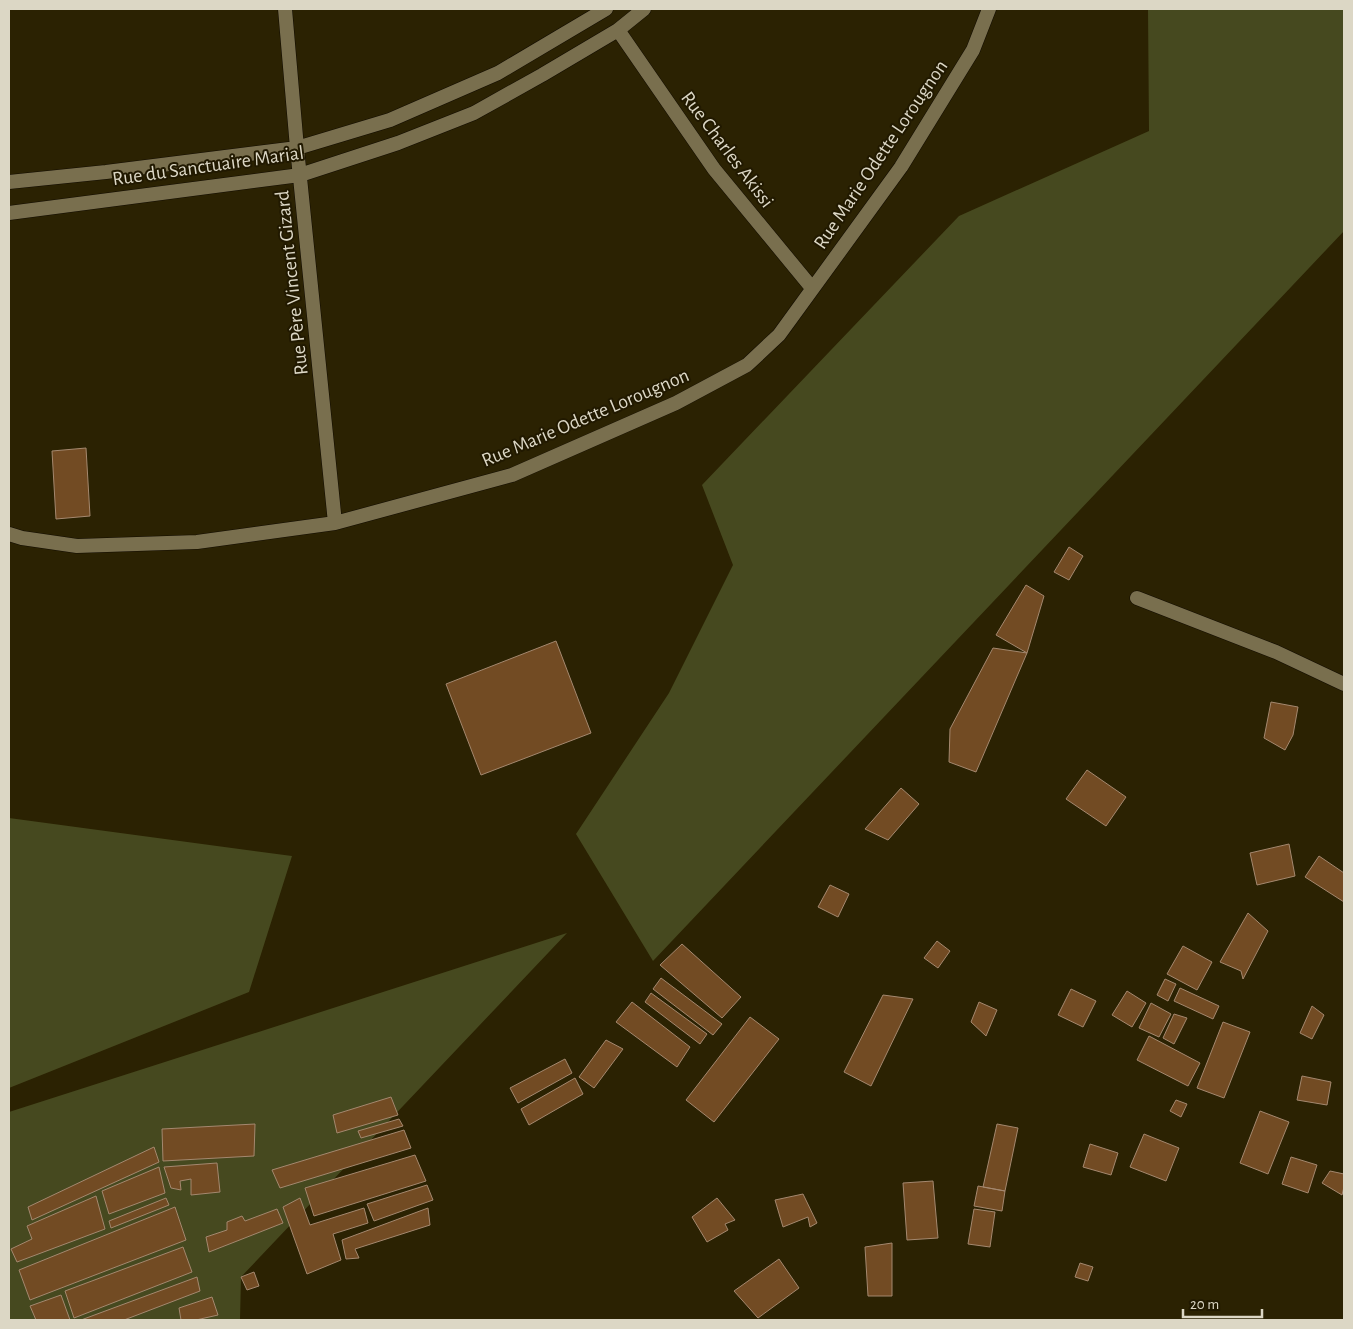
<svg xmlns="http://www.w3.org/2000/svg" width="1353" height="1329" viewBox="0 0 1353 1329" font-family="'Alegreya Sans',sans-serif">
  <rect width="100%" height="100%" fill="#2b2202"/>
  <path fill="#46491f" d="M1148 9H1344V231L653 961 576 834 669 693 733 565 702 485 959 216 1149 131Z
    M9 818 292 856 249 992 9 1088Z
    M567 933 241 1277 240 1320H9V1112Z"/>
  <path fill="#724b23" stroke="#a4886f" d="M86 448 90 516 56 519 52 451Z
    M1069 547 1083 556 1069 580 1054 572Z
    M1026 585 1044 596 1027 653 996 635Z
    M556 641 591 733 481 775 446 684Z
    M993 648 1027 653 976 772 949 762 950 729Z
    M1271 702 1298 707 1293 735 1285 750 1264 738Z
    M1087 770 1126 797 1106 826 1066 799Z
    M901 788 919 804 888 840 865 829Z
    M1289 844 1295 876 1257 885 1250 853Z
    M1319 856 1344 873V902L1305 877Z
    M830 885 849 894 838 917 818 907Z
    M1248 913 1268 931 1243 979 1241 971 1220 962Z
    M937 941 950 951 938 968 924 958Z
    M682 944 741 997 722 1018 660 965Z
    M1183 946 1212 962 1197 990 1167 974Z
    M661 978 722 1024 713 1035 653 989Z
    M1165 979 1176 984 1168 1001 1157 995Z
    M1180 988 1219 1006 1213 1019 1174 1001Z
    M1071 989 1096 1001 1083 1027 1058 1015Z
    M1127 991 1146 1003 1132 1027 1112 1015Z
    M651 993 707 1034 700 1044 645 1002Z
    M883 995 913 999 871 1086 844 1072Z
    M632 1002 690 1047 677 1067 616 1022Z
    M979 1002 997 1010 986 1036 971 1022Z
    M1151 1003 1171 1014 1159 1037 1139 1028Z
    M1312 1006 1324 1015 1312 1039 1300 1033Z
    M1174 1014 1187 1018 1174 1044 1163 1038Z
    M750 1017 779 1039 714 1122 686 1100Z
    M1223 1022 1250 1032 1224 1098 1197 1088Z
    M1149 1036 1200 1063 1188 1086 1137 1060Z
    M606 1040 623 1049 594 1088 579 1077Z
    M565 1059 572 1073 518 1103 510 1088Z
    M1302 1076 1331 1082 1327 1105 1297 1100Z
    M575 1078 583 1094 529 1125 521 1109Z
    M391 1097 398 1115 337 1133 333 1115Z
    M1176 1100 1187 1104 1181 1117 1170 1111Z
    M1260 1111 1289 1122 1268 1174 1240 1163Z
    M399 1119 403 1126 361 1138 358 1131Z
    M255 1124 254 1156 163 1161 162 1129Z
    M997 1124 1018 1128 1005 1191 983 1187Z
    M404 1130 411 1148 280 1188 272 1170Z
    M1144 1134 1179 1148 1166 1181 1130 1167Z
    M1090 1144 1118 1153 1111 1175 1083 1167Z
    M154 1147 159 1162 32 1220 28 1207Z
    M415 1155 426 1181 314 1216 305 1188Z
    M1291 1157 1317 1165 1308 1193 1282 1184Z
    M217 1163 220 1192 191 1195V1179L180 1181 181 1190 171 1188 164 1167Z
    M159 1167 165 1193 109 1214 102 1191Z
    M1330 1171 1344 1174V1187L1342 1195 1322 1183Z
    M933 1181 938 1238 907 1240 903 1183Z
    M427 1185 433 1200 374 1221 367 1204Z
    M978 1186 1005 1191 1002 1211 974 1206Z
    M803 1194 817 1223 810 1227 808 1217 783 1227 775 1200Z
    M96 1196 105 1229 17 1262 11 1249 32 1239 27 1226Z
    M166 1198 169 1205 111 1228 109 1221Z
    M300 1198 310 1225 364 1208 368 1223 333 1234 341 1260 307 1274 283 1207Z
    M717 1198 735 1220 725 1224 728 1230 707 1242 692 1217Z
    M175 1207 186 1240 30 1300 19 1270Z
    M428 1208 430 1225 355 1249 359 1258 346 1259 342 1240Z
    M277 1209 283 1223 209 1252 206 1237 227 1230V1222L242 1216 245 1221Z
    M974 1209 995 1212 990 1247 968 1244Z
    M892 1243V1296H868L865 1247Z
    M183 1247 192 1272 74 1318 65 1291Z
    M779 1259 799 1288 758 1318 734 1291Z
    M1080 1263 1093 1267 1088 1281 1075 1277Z
    M254 1272 259 1286 247 1290 241 1277Z
    M197 1277 200 1291 124 1320H81Z
    M61 1295 70 1320H36L30 1306Z
    M212 1297 218 1315 196 1320H181L179 1308Z"/>
  <g fill="none" stroke-linecap="round" stroke-linejoin="round">
    <defs>
      <path id="minor" d="M285 9 297 148 335 523
        M618 30 714 169 812 288
        M9 182 106 172 297 148 390 120 498 73 606 9
        M9 213 300 175 398 143 474 113 542 75 618 30 644 9
        M9 534 22 538 77 546 197 542 335 523 512 475 676 403 747 365 779 335 901 167 973 50 989 9
        M1137 598 1276 652 1344 684"/>
    </defs>
    <use href="#minor" stroke="#120c00" stroke-width="15"/>
    <use href="#minor" stroke="#796f4e" stroke-width="14"/>
  </g>
  <g text-anchor="middle" stroke-width="4" stroke-linejoin="round" paint-order="stroke">
    <g font-size="20" fill="#dcd7c5" stroke="#211900">
      <text transform="translate(728 149) rotate(53)" y="7">Rue Charles Akissi</text>
      <text transform="translate(880 154) rotate(-56)" y="7">Rue Marie Odette Lorougnon</text>
      <text transform="translate(208 165) rotate(-8)" y="7">Rue du Sanctuaire Marial</text>
      <text transform="translate(291 283) rotate(-96)" y="7">Rue Père Vincent Gizard</text>
      <text transform="translate(585 417) rotate(-23)" y="7">Rue Marie Odette Lorougnon</text>
    </g>
  </g>
  <rect width="1353" height="1329" fill="none" stroke="#dcd7c5" stroke-width="20"/>
  <path d="M1183 1309v8h79v-8" fill="none" stroke="#dcd7c5" stroke-width="2.5"/>
  <text x="1190" y="1309" font-size="15" fill="#dcd7c5" stroke="#211900" stroke-width="4" paint-order="stroke">20 m</text>
</svg>
